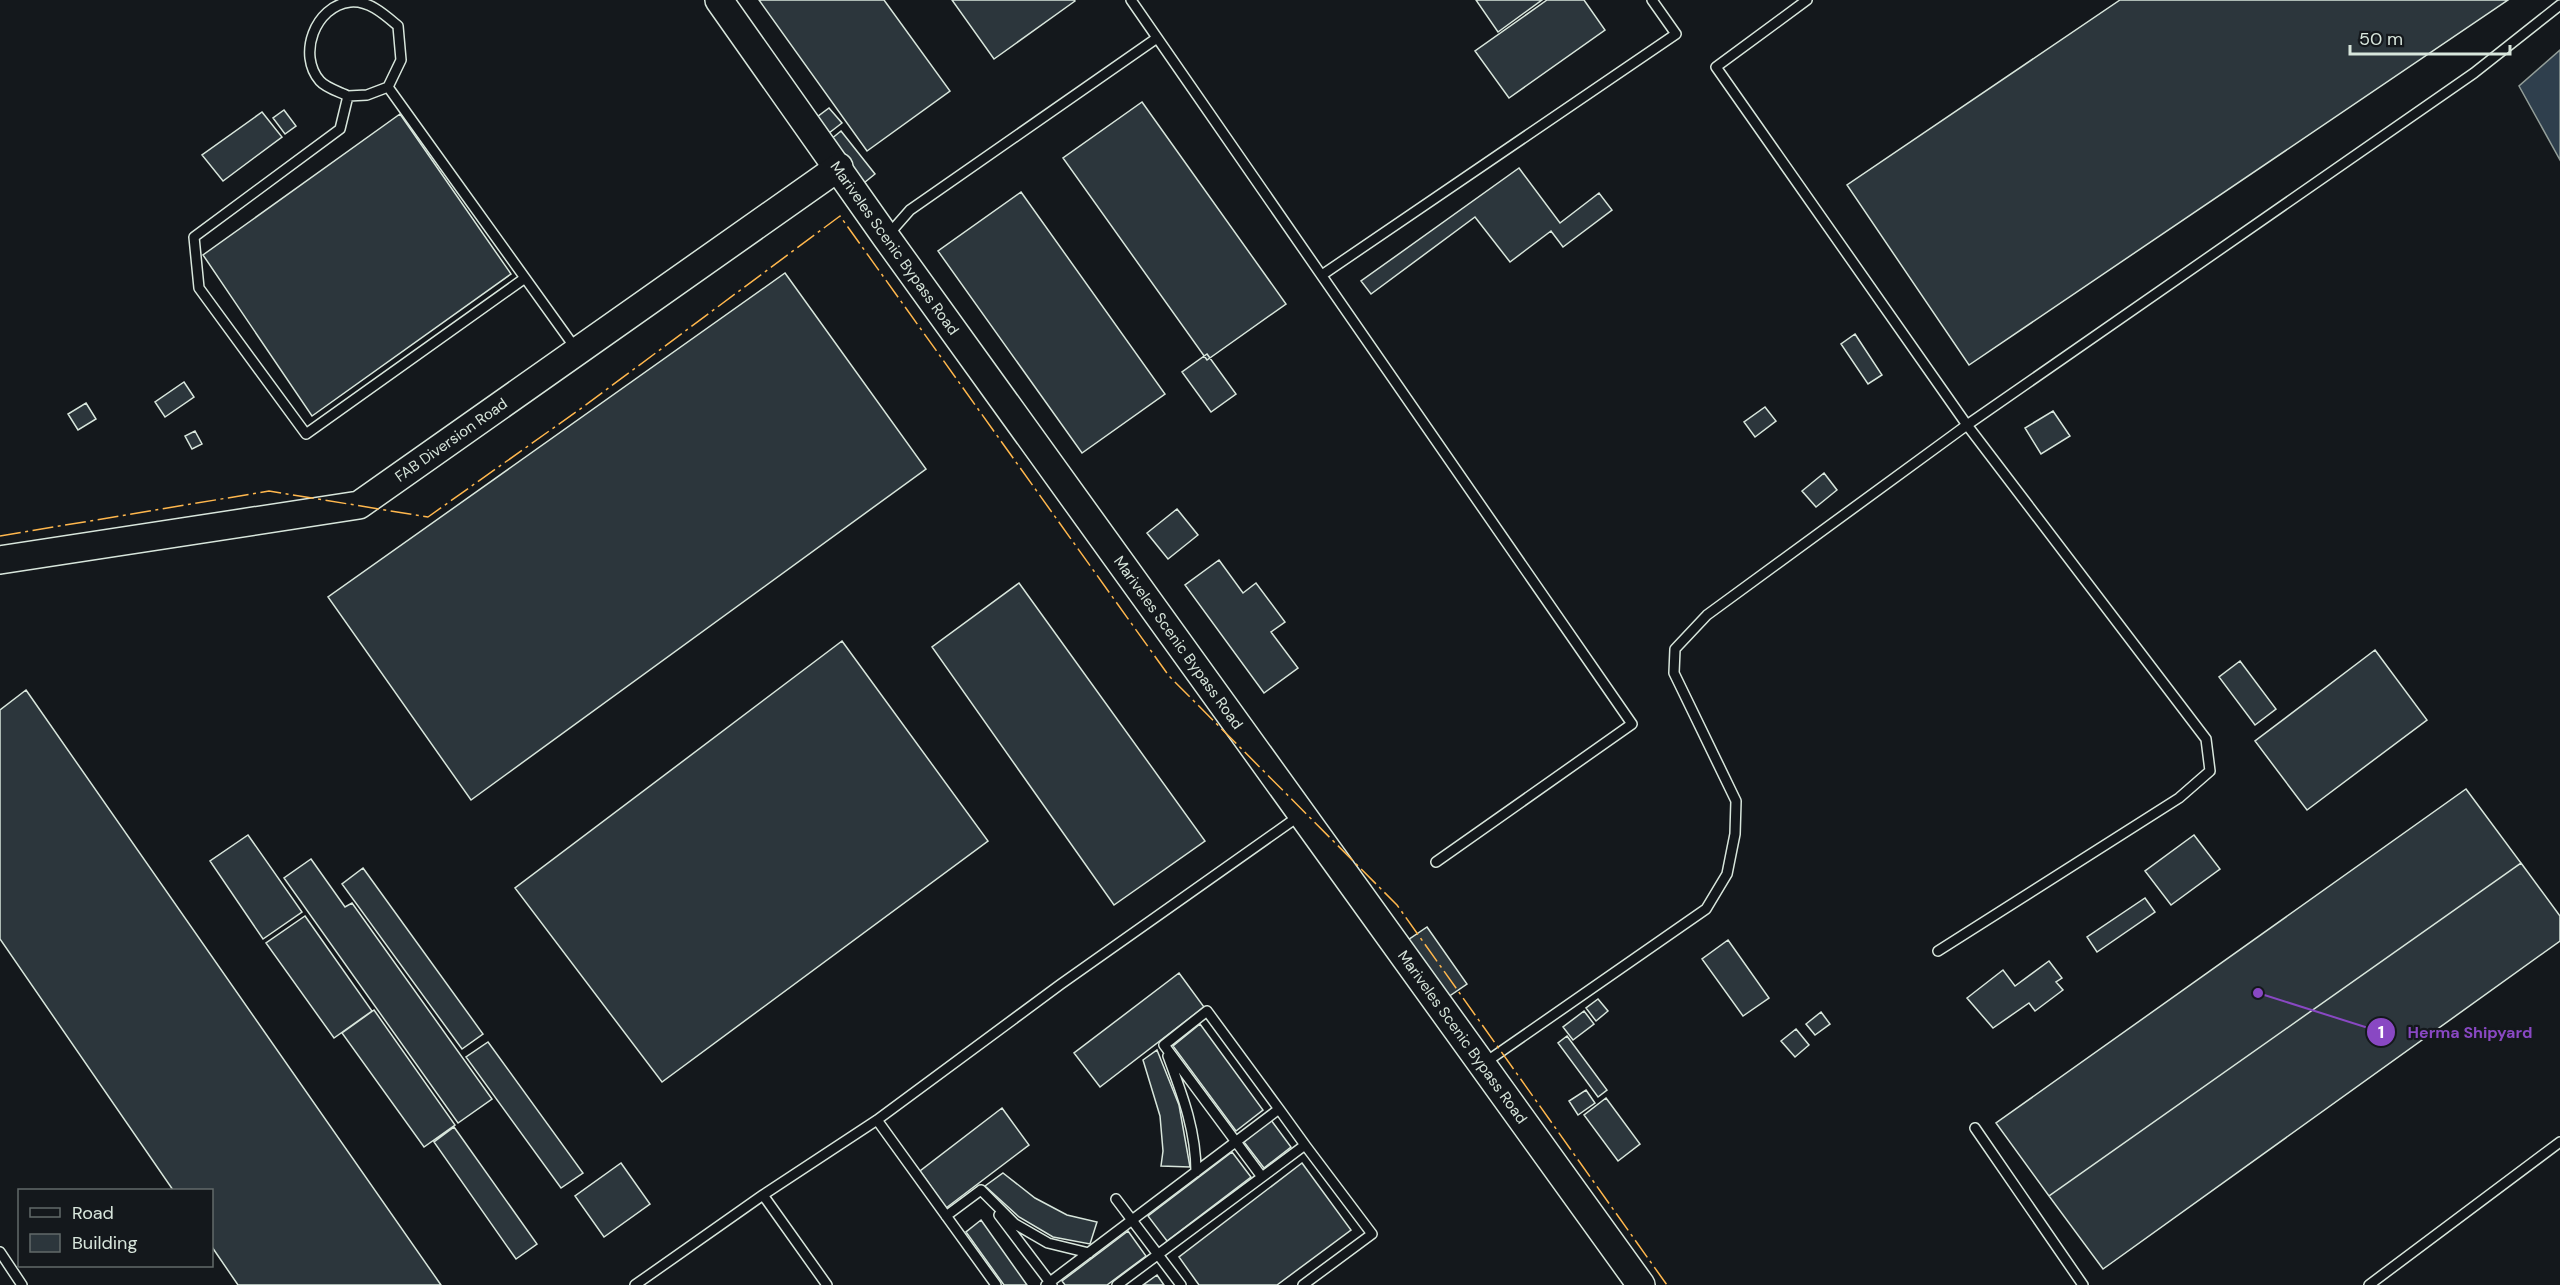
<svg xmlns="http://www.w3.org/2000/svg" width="2560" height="1285" viewBox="0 0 2560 1285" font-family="'DM Sans',sans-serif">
  <rect width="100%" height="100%" fill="#14181c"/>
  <path fill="#2f3f4d" stroke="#939e99" stroke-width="1.5" d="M2560 50V160L2519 86Z"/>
  <path fill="#2c363c" stroke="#d8e6dc" stroke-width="1.5" d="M759 0H884L950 91 867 151Z
    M952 0H1074L1075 1 994 59Z
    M1476 0H1542L1498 32Z
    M1547 0H1584L1605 30 1509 98 1475 51Z
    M2120 0H2508L1969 365 1847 185Z
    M1142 102 1286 304 1207 360 1063 158Z
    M829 108 842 123 829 133 817 117Z
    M284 110 296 126 285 134 273 118Z
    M262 112 282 137 223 181 202 155Z
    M400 114 511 274 312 416 203 255Z
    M841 131 875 174 859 187 825 144Z
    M1519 168 1560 223 1599 193 1612 210 1563 247 1551 231 1510 262 1475 217 1371 294 1361 281Z
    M1021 192 1165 394 1082 453 938 251Z
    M785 273 926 469 471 800 328 597Z
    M1855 334 1882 375 1868 384 1841 344Z
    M1207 354 1236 394 1211 412 1182 372Z
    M184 382 194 397 165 417 155 402Z
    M86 403 96 419 78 430 68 414Z
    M1765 407 1776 421 1755 437 1744 422Z
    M2053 411 2070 436 2041 454 2025 428Z
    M195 431 202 444 192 449 185 436Z
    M1824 473 1837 490 1816 507 1802 491Z
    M1177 509 1198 535 1168 559 1147 533Z
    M1219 560 1243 593 1256 583 1285 622 1271 632 1298 668 1264 693 1185 585Z
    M1019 583 1205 841 1114 905 932 647Z
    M842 641 988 841 662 1082 515 888Z
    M2375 650 2427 720 2307 810 2255 741Z
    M2240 661 2276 709 2255 725 2219 677Z
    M26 690 441 1285H238L212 1247V1190H173L0 939V710Z
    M2466 789 2521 863 2049 1196 1996 1123Z
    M248 835 302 912 263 939 210 861Z
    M2194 835 2220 869 2171 905 2145 871Z
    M311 859 345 907 352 903 492 1099 458 1123 284 878Z
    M2521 863 2560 916V941L2103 1269 2049 1196Z
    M363 868 483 1034 462 1049 342 884Z
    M2145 898 2155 912 2097 952 2087 937Z
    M305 916 372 1011 334 1038 266 943Z
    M1427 927 1467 984 1448 997 1408 940Z
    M1728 940 1769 998 1743 1016 1702 959Z
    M2049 961 2062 978 2056 982 2063 990 2035 1011 2029 1003 1993 1028 1967 998 2003 970 2015 986Z
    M1179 973 1204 1007 1100 1087 1074 1053Z
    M1598 999 1608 1011 1596 1021 1586 1008Z
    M374 1010 455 1125 424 1147 342 1033Z
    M1584 1011 1594 1024 1573 1040 1563 1027Z
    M1821 1012 1830 1024 1815 1035 1806 1024Z
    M1200 1024 1263 1110 1236 1131 1173 1046Z
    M1796 1029 1809 1045 1795 1057 1781 1041Z
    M1567 1036 1607 1090 1598 1097 1558 1043Z
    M488 1042 583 1173 561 1188 466 1057Z
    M1157 1050 1179 1105 1190 1167 1161 1166 1163 1151 1160 1116 1143 1060Z
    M1586 1090 1595 1103 1578 1115 1569 1101Z
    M1606 1098 1640 1144 1618 1161 1584 1115Z
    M1002 1108 1029 1145 946 1208 920 1171Z
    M1271 1120 1291 1147 1264 1168 1244 1142Z
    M454 1127 537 1244 516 1259 434 1142Z
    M1232 1152 1251 1177 1167 1241 1148 1216Z
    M621 1163 650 1204 604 1237 575 1196Z
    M1302 1163 1351 1230 1277 1285H1199L1179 1257Z
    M1003 1173 1035 1198 1067 1215 1097 1222 1090 1244 1053 1237 1019 1217 985 1186Z
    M981 1220 1027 1285H1004L966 1232Z
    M1128 1231 1146 1256 1107 1285H1065L1062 1281Z
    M1157 1275 1164 1285H1143Z"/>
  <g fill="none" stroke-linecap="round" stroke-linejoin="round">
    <defs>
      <path id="service" d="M1131 0 1632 724 1436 862
        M348 96 367 95 388 87
        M888 235 910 210 1157 38
        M1322 275 1676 34 1652 0
        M525 278 306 434 199 288 194 237 340 129 348 96C340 92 326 88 320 81 297 55 315 6 350 2 369 0 385 15 398 26L401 60 388 87 576 349
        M1938 951 2179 798 2210 771 2206 739 1967 425 2474 73 2560 5
        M1168 1056C1182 1094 1196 1130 1196 1172
        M1483 1064 1706 909 1727 874 1735 834 1736 801 1674 673 1675 649 1707 615 1967 425 1716 67 1807 0
        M877 1120 996 1285
        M1975 1128 2083 1285
        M1262 1177 1164 1045 1207 1011 1279 1109
        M981 1190 1015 1224 1048 1243 1089 1253
        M763 1195 827 1285
        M1116 1199 1181 1285
        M999 1215 1052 1285
        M946 1216 981 1190
        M0 1252 22 1285
        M635 1285 763 1195 877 1120 1061 984 1299 816
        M1046 1285 1279 1109 1305 1145
        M1117 1285 1305 1145 1372 1234 1303 1285
        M2369 1285 2560 1142"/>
      <g id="secondary">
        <path id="s1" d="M719 0 886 237 1641 1285"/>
        <path id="s2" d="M0 560 359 505 839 167"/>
      </g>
    </defs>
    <use href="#service" stroke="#d8e6dc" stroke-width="12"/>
    <use href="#secondary" stroke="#d8e6dc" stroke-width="30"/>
    <use href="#service" stroke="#14181c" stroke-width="9"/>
    <use href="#secondary" stroke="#14181c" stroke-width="27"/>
    <path stroke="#ffb74d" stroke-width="1.5" stroke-dasharray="21 4.5 3 4.5" stroke-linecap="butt" d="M0 536 269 491 428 517 583 407 840 216 1169 676 1397 905 1667 1285"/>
  </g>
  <g text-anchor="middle" stroke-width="4.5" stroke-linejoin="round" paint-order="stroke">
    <g font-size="15" fill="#d8e6dc" stroke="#14181c">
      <text dy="5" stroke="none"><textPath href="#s1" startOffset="304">Mariveles Scenic Bypass Road</textPath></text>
      <text dy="5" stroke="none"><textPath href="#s2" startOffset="476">FAB Diversion Road</textPath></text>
      <text dy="5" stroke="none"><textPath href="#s1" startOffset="790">Mariveles Scenic Bypass Road</textPath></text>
      <text dy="5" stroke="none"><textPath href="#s1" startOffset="1276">Mariveles Scenic Bypass Road</textPath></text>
    </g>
  </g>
  <path fill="none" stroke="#8948c3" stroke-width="2" d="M2258 993L2381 1032"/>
  <g fill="#8948c3" stroke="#14181c" stroke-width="2">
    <circle cx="2258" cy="993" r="6"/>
    <circle cx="2381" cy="1032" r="15"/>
  </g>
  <g font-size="18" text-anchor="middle" font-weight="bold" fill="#fff">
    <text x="2381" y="1038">1</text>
  </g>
  <g font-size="16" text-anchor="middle" font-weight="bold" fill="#8948c3" stroke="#14181c" stroke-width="4.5" stroke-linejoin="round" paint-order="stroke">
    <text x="2470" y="1038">Herma Shipyard</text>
  </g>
  <rect x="18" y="1189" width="195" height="78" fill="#14181c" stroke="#626a69" stroke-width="1.5"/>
  <rect x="30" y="1208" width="30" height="9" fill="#14181c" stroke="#626a69" stroke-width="1.5"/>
  <text x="72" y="1219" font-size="18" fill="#d8e6dc">Road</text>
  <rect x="30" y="1234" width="30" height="18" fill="#2c363c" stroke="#626a69" stroke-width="1.5"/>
  <text x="72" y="1249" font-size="18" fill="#d8e6dc">Building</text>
  <path d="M2350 45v9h160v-9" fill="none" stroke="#d8e6dc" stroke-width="3"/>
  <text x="2359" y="45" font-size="18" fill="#d8e6dc" stroke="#14181c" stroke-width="4.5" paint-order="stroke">50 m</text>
</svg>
